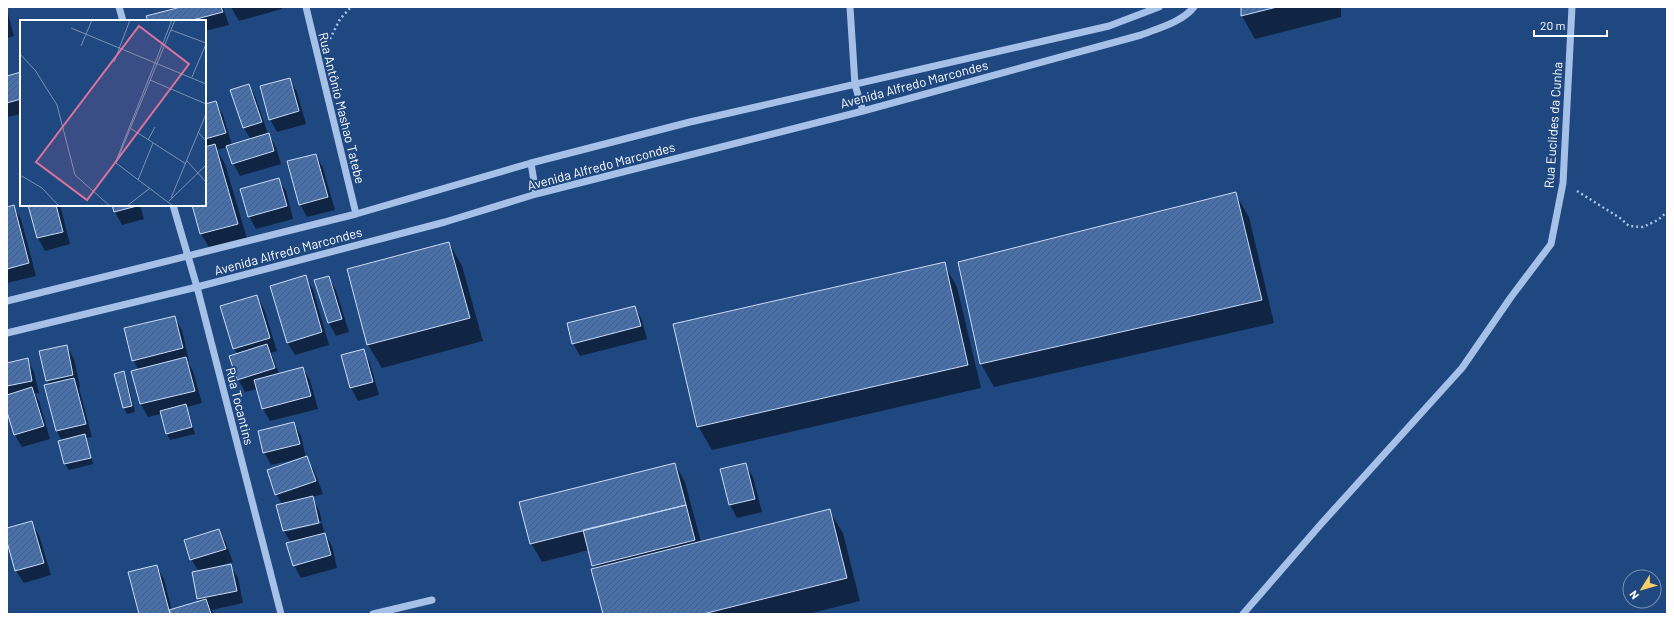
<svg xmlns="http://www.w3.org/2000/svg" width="1674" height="621" viewBox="0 0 1674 621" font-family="Barlow,sans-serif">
  <defs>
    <pattern id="building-hatch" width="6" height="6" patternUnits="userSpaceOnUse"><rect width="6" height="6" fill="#4870aa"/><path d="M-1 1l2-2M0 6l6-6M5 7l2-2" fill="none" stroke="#4a5c76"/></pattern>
  </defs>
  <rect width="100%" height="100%" fill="#1f4780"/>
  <path fill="#0007" d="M185 7H223L229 25 205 31V21H149Z
    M231 7H282V9L239 21Z
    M1242 7H1341V17L1255 39 1242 16Z
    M7 10 14 36 7 38Z
    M21 74V114L7 117V77Z
    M289 79 297 92 306 124 277 132 270 119Z
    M249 85 256 98 268 134 276 147 281 164 240 176 233 163 228 147 217 150 225 164 248 242 212 252 201 234 193 205H205V105L216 102 223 115 232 145 251 140 244 128 231 91Z
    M205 93 208 100 205 101Z
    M316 155 323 168 335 210 307 217 300 204Z
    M278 179 286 191 293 219 256 229 249 216Z
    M1235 193 1249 217 1274 323 994 387 981 364Z
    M29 205H60L70 244 45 251 38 238Z
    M113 205H140L144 219 122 225 115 212Z
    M13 206 21 219 36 276 7 283V208Z
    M449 243 462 266 483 341 382 368 368 345 348 270Z
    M944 264 957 287 981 388 712 450 698 426Z
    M305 277 313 289 329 345 295 355 287 342Z
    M328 277 336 290 349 332 336 336 329 323 316 281Z
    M257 296 264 309 277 351 271 353 279 374 303 368 310 380 318 409 270 421 263 409 257 389 245 392 238 379V354L234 349 221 307Z
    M635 307 642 320 647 339 580 356 573 343Z
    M174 317 182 330 189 361 188 362 193 371 202 403 187 407 195 434 170 440 167 434 161 414 148 417 141 404 133 372 139 370 133 360Z
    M67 347 74 359 80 387 79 388 92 437 86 438 93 464 69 470 65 464 59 441H62L57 431 50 385 47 380Z
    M363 350 370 363 379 395 358 401 351 388 342 355Z
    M27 359 34 372 39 393 35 394 39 401 50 439 22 447 15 435 7 408V364Z
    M123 373 127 379 135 412 127 414 124 408Z
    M294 423 301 436 306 458 314 470 323 494 312 497 319 510 322 521 286 530V532L322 523 325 535 332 546 337 568 301 578 294 565 291 543 284 531 278 505 282 504 276 494 302 459 301 458 271 465 264 452Z
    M675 464 685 482 701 542 829 510 843 533 860 601 808 614H604L595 568 589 550 542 562 531 543Z
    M745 464 753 477 762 512 737 518 730 505 721 470Z
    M31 522 39 535 51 575 24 583 16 571 7 538V529Z
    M219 530 226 543 233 562 219 566 220 567 230 565 238 578 243 603 212 610 214 614H140L156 566 164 579 172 611 200 602 198 599 199 572 191 559Z"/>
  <path fill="url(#building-hatch)" stroke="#c9dcf6" d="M181 7H221L223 12 189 21H148L146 16Z
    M1241 7H1277L1241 16Z
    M21 72V99L7 103V76Z
    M290 78 299 111 269 120 260 86Z
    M249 84 262 122 243 128 230 90Z
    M216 101 226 133 205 139V104Z
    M269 133 274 151 232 164 226 146Z
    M215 144 238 224 200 234 192 205H205V147Z
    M316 154 328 197 299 205 287 161Z
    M279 178 287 206 248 217 240 189Z
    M1236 192 1262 300 980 364 958 262Z
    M14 205 29 263 7 269V207Z
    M28 205H56L63 232 37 238Z
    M112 205H137V206L114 212Z
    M449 242 470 318 367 345 347 269Z
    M945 262 968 365 697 427 673 324Z
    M306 275 322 332 287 343 270 286Z
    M329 276 342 319 328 323 314 280Z
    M257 295 270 338 233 349 220 306Z
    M635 306 641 326 572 344 567 323Z
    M175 316 183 348 132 361 124 328Z
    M267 344 275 368 237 380 229 356Z
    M67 345 73 375 46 381 39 351Z
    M364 349 373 382 350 388 341 355Z
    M186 357 195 391 140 404 131 371Z
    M28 358 32 381 7 386V363Z
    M303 367 311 396 262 409 254 380Z
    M124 371 132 406 123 408 114 374Z
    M74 378 86 424 56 431 44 385Z
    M32 387 44 426 14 435 7 412V395Z
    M186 404 192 427 166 434 160 411Z
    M294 422 300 444 263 453 258 431Z
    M85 434 91 458 64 464 58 441Z
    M307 456 316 481 275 495 267 470Z
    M675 463 686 505 530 544 519 502Z
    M746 463 755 499 729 505 720 469Z
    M313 496 319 523 283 531 276 505Z
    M686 505 695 540 592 566 583 530Z
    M830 509 847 578 703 614H603L591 569Z
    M32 521 44 563 15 571 7 542V528Z
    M219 529 226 549 190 560 184 540Z
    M325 533 331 555 293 566 286 543Z
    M231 564 237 591 197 599 192 572Z
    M157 565 170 614H139L128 572Z
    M206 599 211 614H171L169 610Z"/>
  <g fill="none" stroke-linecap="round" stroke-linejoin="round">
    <path stroke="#a5c1e8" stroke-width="2.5" stroke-dasharray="2 3" stroke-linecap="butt" d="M330 39 340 19 351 7
      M1577 191 1620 218 1629 226 1643 227 1658 220 1667 212"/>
    <path stroke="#a5c1e8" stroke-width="7" d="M119 7 123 21
      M306 7 356 214
      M850 7 855 85 863 111
      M531 163 536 194
      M173 205 197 287 281 614
      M7 301 356 214 531 163 690 122 1109 26 1159 7
      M7 333 197 287 445 222 536 194 863 111 1141 35C1159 28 1182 22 1194 7
      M373 614 432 600
      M1243 614 1321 524 1462 368 1511 297 1551 244 1563 183 1572 7"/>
  </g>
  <g text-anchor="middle" stroke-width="4" stroke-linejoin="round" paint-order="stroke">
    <g font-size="13" fill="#fff" stroke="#1f4780">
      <text transform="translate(914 84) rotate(-15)" y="5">Avenida Alfredo Marcondes</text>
      <text transform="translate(342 108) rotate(76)" y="5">Rua Antônio Mashao Tatebe</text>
      <text transform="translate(1553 125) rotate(-86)" y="5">Rua Euclides da Cunha</text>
      <text transform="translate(601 166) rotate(-15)" y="5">Avenida Alfredo Marcondes</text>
      <text transform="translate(288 251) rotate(-15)" y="5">Avenida Alfredo Marcondes</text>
      <text transform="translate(240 406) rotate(76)" y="5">Rua Tocantins</text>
    </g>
  </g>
  <g transform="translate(20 20)">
    <rect width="186" height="186" fill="#1f4780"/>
    <path fill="none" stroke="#7991b3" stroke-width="1" d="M51 8 186 64M151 10 186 23M61 26 72 0M0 34 15 50 37 85 55 155 90 186M94 42 110 0M172 57 186 24M130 60 186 84M110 108 166 144M178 112 186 121M128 120 135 107M96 141 152 0M167 141 186 162M96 143 155 0M96 143 153 186M0 155 22 168 39 186M118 160 133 123M151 178 186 94M149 181 186 145M107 186 130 168"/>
    <path fill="#da749d" fill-opacity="0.15" stroke="#da749d" stroke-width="2" d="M119 6 169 44 67 180 16 142Z"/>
    <rect width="186" height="186" fill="none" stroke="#fff" stroke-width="2"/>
  </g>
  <rect width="1674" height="621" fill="none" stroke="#ffffff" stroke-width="16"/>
  <g transform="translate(1642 589) rotate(233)"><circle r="19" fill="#1f4780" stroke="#7991b3"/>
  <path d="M0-3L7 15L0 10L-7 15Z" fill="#f6d065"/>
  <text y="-6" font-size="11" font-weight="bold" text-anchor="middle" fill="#ffffff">N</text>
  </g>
  <path d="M1534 30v6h73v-6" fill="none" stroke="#ffffff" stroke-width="2"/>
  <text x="1540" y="30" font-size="12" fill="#ffffff" stroke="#1f4780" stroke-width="3" paint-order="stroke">20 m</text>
</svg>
